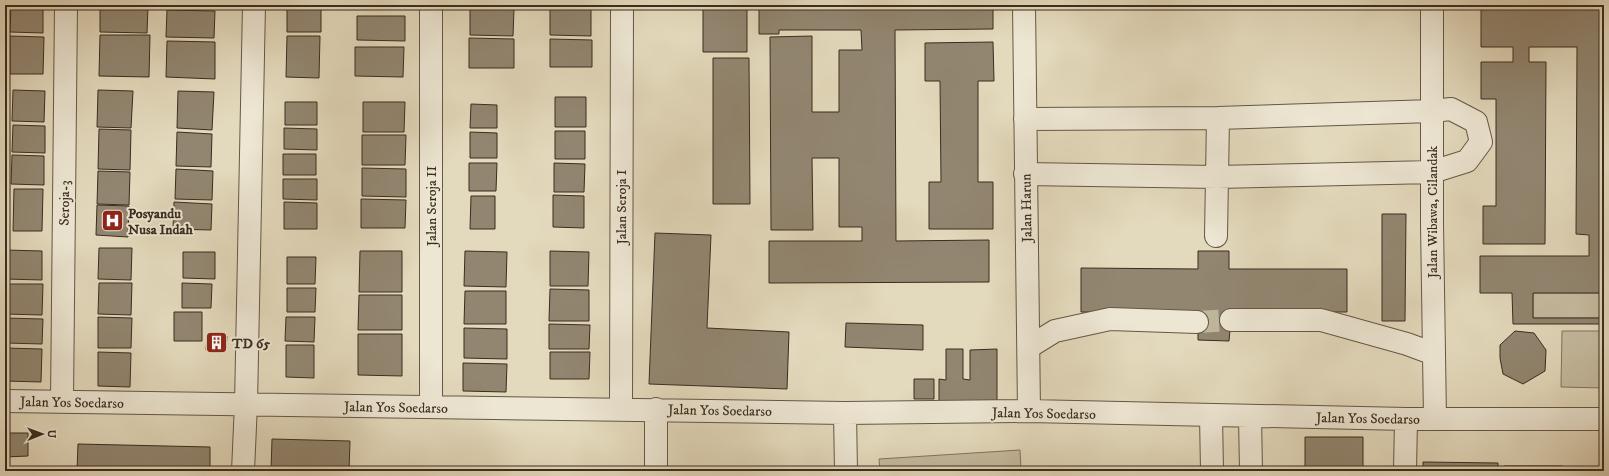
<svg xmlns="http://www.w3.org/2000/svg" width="1609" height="476" viewBox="0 0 1609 476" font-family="'IM FELL DW Pica',serif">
  <rect width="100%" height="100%" fill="#e3d9bc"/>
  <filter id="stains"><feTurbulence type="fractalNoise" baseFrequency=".005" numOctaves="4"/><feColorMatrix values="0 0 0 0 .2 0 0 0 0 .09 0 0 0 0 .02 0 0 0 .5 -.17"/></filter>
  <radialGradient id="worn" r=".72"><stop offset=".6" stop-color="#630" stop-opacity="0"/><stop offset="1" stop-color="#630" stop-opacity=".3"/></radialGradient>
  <path fill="#c6bca1" stroke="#807460" d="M1533 293H1604V318H1533Z
    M1562 331H1604V388L1561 387Z
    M1020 450 1021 471H880L879 459Z"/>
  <path fill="#928671" stroke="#3a2d1f" d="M11 5H43V33L10 32Z
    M100 5 148 6 147 33 100 32Z
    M169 5H215V7L169 6Z
    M287 5H321V32H287Z
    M358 5H406V9L358 8Z
    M703 5H747V52H703Z
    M759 5H993V29L895 30 896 241 989 240V282L769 283V241H862V227H839V158H812L813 230H771L770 37 812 36V112H839V50H862L861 30H779V34H759Z
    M1518 5H1560L1561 9H1597V5H1604V293H1533V318H1604V324H1513L1512 293H1480V256H1589V235L1576 234 1577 47H1529V62H1546L1545 244H1483V206H1496V99H1481V62H1513V47H1481V9H1518Z
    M550 6H591V36L550 35Z
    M470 9H514L513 36 470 35Z
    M167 10 215 11 214 38 166 37Z
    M357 16H405V41L357 40Z
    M100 35H150L149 77 99 76Z
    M10 36 44 37 43 74H10Z
    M287 36H320L319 78 286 77Z
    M469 38 514 39V68H469Z
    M550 39 592 40V67H550Z
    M167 41 215 42V79L166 77Z
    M993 42 994 81H978V182H993V229H929V182H941L940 81H925V43Z
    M355 47H404L403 77 355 76Z
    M713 58H749L750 204H713Z
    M13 90 45 91 44 122 12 121Z
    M98 90 133 91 131 128 97 127Z
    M178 91 214 92 212 130 177 128Z
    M555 97H586V127H555Z
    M285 102H317V125H285Z
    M363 102H405L404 132H363Z
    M471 104 497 105V128H470Z
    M13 125 45 126V153L12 152Z
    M284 128 317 129V150L284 149Z
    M99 129 131 130 130 170 98 169Z
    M555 131H585V159H555Z
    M177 132 212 134 211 167 176 166Z
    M470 132 497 133V158H470Z
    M362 135H406L405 165H362Z
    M283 154H316V175H283Z
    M12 155 44 156V185L11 184Z
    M469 163H497L496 191H469Z
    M554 163 585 164 584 192H554Z
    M362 168 406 169V197L362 196Z
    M176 169 213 171 212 200 175 199Z
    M98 171 130 172 129 205 97 204Z
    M283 179H317V200L283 199Z
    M14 189H43L42 231H13Z
    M553 195 584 196V228L553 227Z
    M471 196H495V229H470Z
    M361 199 406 200 405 228H361Z
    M174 202 212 204 211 230 173 229Z
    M284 202 317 203V229H284Z
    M97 205 129 206 128 237 96 235Z
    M1382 214H1406L1405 321H1382Z
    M655 233 711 235 707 328 789 332 787 389 649 384Z
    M99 248H132L131 280 98 279Z
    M5 250 42 251V280L5 279Z
    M360 251H402V292H359Z
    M465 251 507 252 506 287 464 286Z
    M550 251 589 252 588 286H550Z
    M1198 251H1229V269H1347V312H1229L1231 320 1229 341 1198 340V312H1081V268L1198 269Z
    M183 252H215V279L183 278Z
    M287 257H316L315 284H287Z
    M99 283H132L131 315 98 314Z
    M182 283 212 284 211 308H182Z
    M5 284H43L42 315 5 314Z
    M287 288H316L315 312H287Z
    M550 289 589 290V321H549Z
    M465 291H506V324H464Z
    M359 295H402V330H358Z
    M174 312H202V341H174Z
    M98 317 132 318 131 348H98Z
    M286 317H315L314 342 285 341Z
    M5 318 43 319 42 344 5 343Z
    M846 323 923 325V350L845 347Z
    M549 324 590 325 589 349H549Z
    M464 328 507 329V359L464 358Z
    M1515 331 1534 333 1546 350 1545 371 1523 384 1503 374 1500 358V345Z
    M358 334H402V376L358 375Z
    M207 336H227L226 350H206Z
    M286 345H314V378L286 377Z
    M5 348 42 349 41 382 5 381Z
    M946 349H963V379L970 380V350L997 349V401H939V379L946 380Z
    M98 352 131 353 130 387 98 386Z
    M550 352H590L589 379H550Z
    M463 363 507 364 506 392 463 391Z
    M914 379H934V399H914Z
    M5 433H28V456L5 457Z
    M1305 437H1363V471H1305Z
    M272 439 350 441 349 471H271Z
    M78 444 210 447V471H77Z
    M1423 462 1498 463V471H1423Z
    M1504 466H1562V471H1504Z
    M1566 467H1604V471H1566Z"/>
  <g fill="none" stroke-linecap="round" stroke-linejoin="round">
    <path stroke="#c1b79d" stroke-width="22" stroke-dasharray="22 11" stroke-linecap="butt" d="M1197 322 1231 320"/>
    <defs>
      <path id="minor" d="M1024 5 1029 411
        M1432 5V224L1435 418
        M1025 174 1217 177 1432 172 1467 161 1481 142 1476 122 1451 109 1432 111 1218 118 1025 119
        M1216 236 1218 118
        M1231 320H1321L1407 344 1434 354
        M1029 347 1055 331 1110 319 1197 322
        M5 401 845 413 1029 411 1406 419H1604
        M62 401 66 5
        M431 407V5
        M621 410 622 5
        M845 413 846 471
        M1211 416 1212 471
        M1250 416 1251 471
        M243 471 246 404 254 5
        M656 471V409
        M1405 471 1406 419"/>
    </defs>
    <use href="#minor" stroke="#645846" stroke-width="24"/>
    <use href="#minor" stroke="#ede6d3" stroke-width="22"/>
  </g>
  <defs>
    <symbol id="hospital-square" viewBox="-11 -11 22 22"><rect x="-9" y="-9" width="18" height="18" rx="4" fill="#8f2418" stroke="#ede6d3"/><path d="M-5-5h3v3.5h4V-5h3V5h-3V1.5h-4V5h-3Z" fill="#fff"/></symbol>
    <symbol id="building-square" viewBox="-11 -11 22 22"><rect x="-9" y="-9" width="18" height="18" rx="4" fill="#8f2418" stroke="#ede6d3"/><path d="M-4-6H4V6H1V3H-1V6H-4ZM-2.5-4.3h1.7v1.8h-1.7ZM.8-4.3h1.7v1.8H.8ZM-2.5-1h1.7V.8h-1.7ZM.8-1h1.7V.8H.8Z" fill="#fff"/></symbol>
  </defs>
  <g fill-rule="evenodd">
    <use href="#hospital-square" x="100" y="208" width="25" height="25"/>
    <use href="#building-square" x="204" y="330" width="25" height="25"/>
  </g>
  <g text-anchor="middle" stroke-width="4" stroke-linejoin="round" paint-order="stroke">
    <g font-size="14" fill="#3a2d1f" stroke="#ede6d3">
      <text transform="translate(64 203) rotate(-89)" y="5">Seroja-3</text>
      <text transform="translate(431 206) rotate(-90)" y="5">Jalan Seroja II</text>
      <text transform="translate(621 207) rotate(-90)" y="5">Jalan Seroja I</text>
      <text transform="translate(1026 208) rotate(-91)" y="5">Jalan Harun</text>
      <text transform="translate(1432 212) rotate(-90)" y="5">Jalan Wibawa, Cilandak</text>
      <text transform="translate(72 402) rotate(1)" y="5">Jalan Yos Soedarso</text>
      <text transform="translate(396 407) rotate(1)" y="5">Jalan Yos Soedarso</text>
      <text transform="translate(720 410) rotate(1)" y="5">Jalan Yos Soedarso</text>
      <text transform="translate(1044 413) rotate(1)" y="5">Jalan Yos Soedarso</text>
      <text transform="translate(1368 418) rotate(1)" y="5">Jalan Yos Soedarso</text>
    </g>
    <g font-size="14" font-weight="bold" fill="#3a2d1f" stroke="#ede6d3" text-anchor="start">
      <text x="128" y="218">Posyandu<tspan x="128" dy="16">Nusa Indah</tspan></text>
      <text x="232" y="348">TD 65</text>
    </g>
  </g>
  <rect width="1609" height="476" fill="none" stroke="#e3d9bc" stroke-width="20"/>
  <rect x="6" y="6" width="1597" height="464" fill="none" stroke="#3a2d1f" stroke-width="2"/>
  <rect x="10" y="10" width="1589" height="456" fill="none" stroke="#3a2d1f"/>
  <g transform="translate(42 434) rotate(89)" stroke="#ede6d3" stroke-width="3" paint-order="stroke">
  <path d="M0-3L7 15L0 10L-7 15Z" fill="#3a2d1f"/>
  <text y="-6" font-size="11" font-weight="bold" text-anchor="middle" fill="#3a2d1f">U</text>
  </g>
  <rect width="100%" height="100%" filter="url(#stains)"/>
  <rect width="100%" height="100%" fill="url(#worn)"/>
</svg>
